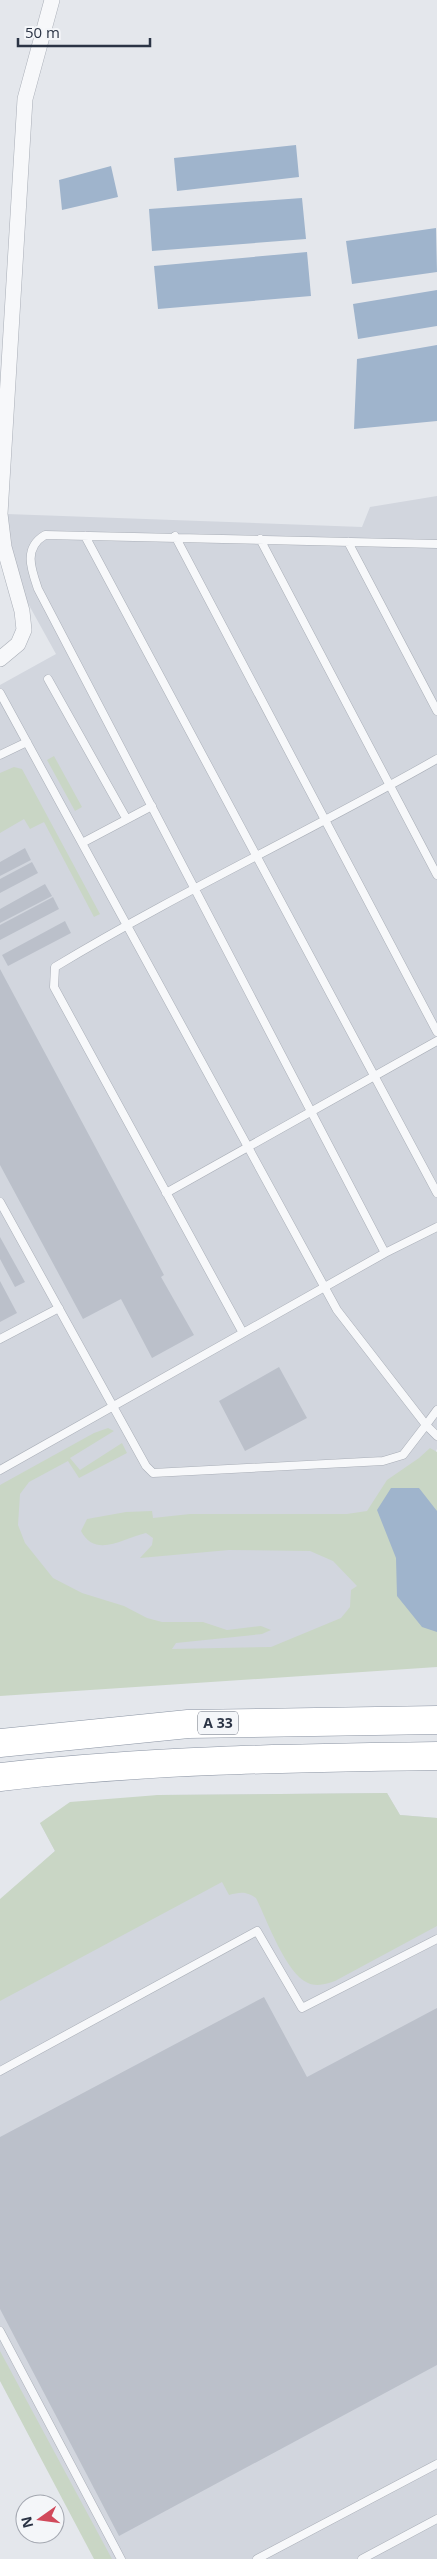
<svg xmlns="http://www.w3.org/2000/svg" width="437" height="2559" viewBox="0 0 437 2559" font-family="'Open Sans',sans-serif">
  <rect width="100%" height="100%" fill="#e4e7ec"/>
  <path fill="#d2d6de" d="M437 496V1449L435 1453 437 1455V1659L0 1694V685L56 654 25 598 12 551 7 514 362 527 370 507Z
    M387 1793 400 1815 437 1818V2559H95L0 2380V1902L55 1851 40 1823 158 1795Z"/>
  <path fill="#c9d6c5" d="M54 756 82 807 75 811 47 760Z
    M14 767 22 769 100 914 94 917 44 822 30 829 24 819 0 833V773Z
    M108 1428 114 1431 70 1458 80 1470 122 1443 127 1453 79 1478 68 1461 29 1482 20 1494 18 1525 25 1543 53 1578 82 1593 124 1606 147 1618 162 1622H203L227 1630 261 1626 271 1630 262 1634 176 1643 172 1649 271 1647 341 1618 350 1607 351 1590 357 1586 333 1561 310 1551 229 1550 140 1558 152 1545 153 1538 146 1533C123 1538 96 1559 81 1531L87 1519 126 1512 152 1511 153 1518 190 1514H347L367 1511 387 1480 419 1458 430 1448 437 1452V1667L0 1696V1485L94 1433Z
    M387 1793 400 1815 437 1818V1926L335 1981C326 1984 317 1987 308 1983 286 1974 267 1920 256 1898 246 1891 240 1892 229 1895L222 1882 0 2001V1899L55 1851 40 1823 70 1802 158 1795Z
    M0 2351 112 2559H94L0 2381Z"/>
  <path fill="#9fb4cc" d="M296 145 299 177 177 191 174 158Z
    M111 166 118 197 62 210 59 180Z
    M302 198 306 239 152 251 149 209Z
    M436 228 437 272 352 284 346 241Z
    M307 252 311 296 158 309 154 266Z
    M437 290V326L358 339 353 304Z
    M437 345V421L354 429 357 359Z
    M391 1488H419L437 1511V1632L422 1627 397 1596 396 1558 377 1510Z"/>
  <path fill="#bbc0ca" d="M25 848 31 860 0 876V862Z
    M32 862 38 873 0 893V879Z
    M45 884 52 896 0 923V909Z
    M53 897 59 909 0 940V925Z
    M65 921 71 933 8 966 2 955Z
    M0 969 164 1275 161 1277 194 1335 152 1358 121 1299 83 1319 0 1165Z
    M0 1237 25 1282 15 1287 0 1259Z
    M0 1281 17 1313 0 1322Z
    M279 1367 307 1418 245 1451 219 1401Z
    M264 1997 307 2077 437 2008V2365L119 2536 0 2309V2137Z"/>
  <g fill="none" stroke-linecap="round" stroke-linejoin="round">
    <defs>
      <path id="lane" d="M85 536 437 1193
        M175 536 437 1032
        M260 539 437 875
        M348 542 437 711
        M48 679 126 818
        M0 693 337 1310 426 1425 403 1455 383 1461 153 1473 146 1466 0 1202
        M0 755 27 742
        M82 843 152 806
        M166 1193 437 1041
        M385 1253 38 589C31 569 23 548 45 535L437 544
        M243 1333 54 987 55 967C179 892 311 831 437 759
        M0 1339 59 1308
        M437 1410 426 1425 437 1436
        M0 1470 385 1253 437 1227
        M0 2071 257 1931 302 2008 437 1939
        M0 2331 121 2559
        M257 2559 437 2464
        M362 2559 437 2519"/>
      <path id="street" d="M0 514 25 99 52 0
        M0 514 4 547 22 611 24 630 18 644 0 659"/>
      <path id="highway" d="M0 1743 188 1724 437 1720
        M0 1777C145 1760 291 1758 437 1756"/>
    </defs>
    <use href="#lane" stroke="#a9aeb7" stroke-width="9"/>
    <use href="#street" stroke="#a9aeb7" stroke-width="16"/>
    <use href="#highway" stroke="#8b94a3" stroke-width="29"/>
    <use href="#lane" stroke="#f7f8fa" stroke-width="8"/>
    <use href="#street" stroke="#f7f8fa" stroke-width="15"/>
    <use href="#highway" stroke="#fff" stroke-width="28"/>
  </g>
  <g text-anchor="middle" stroke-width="4" stroke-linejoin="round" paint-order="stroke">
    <rect fill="#f4f6f9" stroke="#676e7b" stroke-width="1" x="198" y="1711.5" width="40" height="23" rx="4"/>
    <g font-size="14" font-weight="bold" fill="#2b3445">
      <text x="218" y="1728">A 33</text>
    </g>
  </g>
  <g transform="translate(40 2519) rotate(256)"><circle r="24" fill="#f4f6f9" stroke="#a4a8b1"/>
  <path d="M0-4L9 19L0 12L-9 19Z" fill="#d1495b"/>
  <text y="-8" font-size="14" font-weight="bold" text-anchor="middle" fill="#2b3445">N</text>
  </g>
  <path d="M18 38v8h132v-8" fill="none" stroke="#2b3445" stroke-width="2.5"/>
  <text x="25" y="38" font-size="15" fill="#2b3445" stroke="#f4f6f9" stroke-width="4" paint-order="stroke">50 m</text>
</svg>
